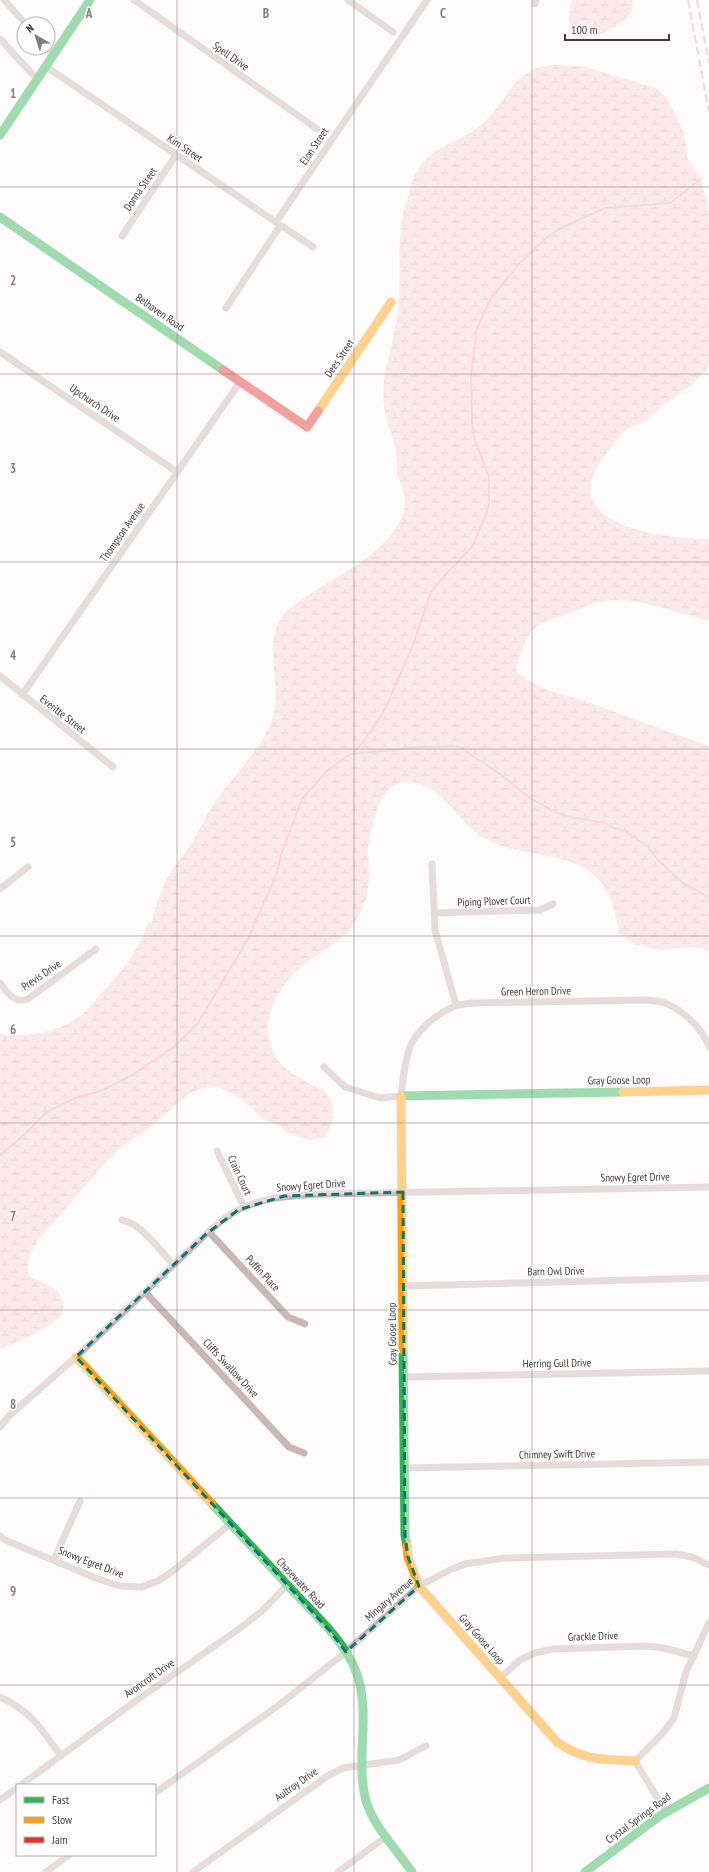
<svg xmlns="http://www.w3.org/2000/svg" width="709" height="1872" viewBox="0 0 709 1872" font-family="'PT Sans Narrow',sans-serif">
  <defs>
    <pattern id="wetland-marsh" width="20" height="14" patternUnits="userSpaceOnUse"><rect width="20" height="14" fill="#f8d3dc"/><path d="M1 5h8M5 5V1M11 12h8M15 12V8" fill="none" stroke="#d6b6be"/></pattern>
  </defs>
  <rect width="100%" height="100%" fill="#fefbfc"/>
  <path fill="url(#wetland-marsh)" d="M573 0H632C633 5 633 11 629 15 623 23 601 37 591 36 568 35 565 18 573 0Z
    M552 65 582 66 656 88 667 98 684 133 688 159 701 179 709 214V366C696 384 683 391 666 403 659 408 654 415 648 419 641 424 632 425 626 430 616 438 609 451 601 461 556 527 668 539 709 539V621C677 613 638 597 605 601 591 603 577 610 565 615 557 618 546 620 539 625 525 634 520 655 516 670 537 691 561 693 588 702 628 717 669 732 709 746V951L701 948 687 947 662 950 635 945 619 933C615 911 611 890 594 875 566 849 508 859 475 832 453 815 438 780 406 782 399 783 392 785 387 791 378 800 369 835 368 849 368 862 370 875 368 889 366 903 360 914 353 926 348 934 339 939 332 945 307 962 286 974 274 1003 270 1012 267 1022 268 1031 269 1041 273 1054 279 1062 288 1072 300 1078 312 1085 316 1087 322 1089 325 1092 338 1106 334 1124 324 1138L310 1140 289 1134 279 1126 263 1119 240 1098 219 1087 209 1086 190 1093 153 1125 123 1146 105 1163 39 1239 29 1256 28 1268 29 1276C37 1280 54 1287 59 1293 63 1298 65 1308 62 1314 54 1327 14 1343 0 1349V1034C25 1039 58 1032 79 1017 86 1012 92 1003 98 997 123 971 135 956 149 922L151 924C155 911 158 897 164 885 170 870 181 859 190 846 200 830 207 812 219 797 236 773 258 752 270 725 286 691 260 644 284 614 288 609 295 605 300 601 333 576 391 554 404 511 408 496 402 489 398 476 396 468 398 459 396 450 392 435 386 420 384 405 380 376 393 346 397 318 402 286 397 252 402 220 403 212 406 203 409 195 411 185 414 174 420 166 435 145 460 142 480 126 500 110 509 82 532 70 538 67 545 66 552 65Z"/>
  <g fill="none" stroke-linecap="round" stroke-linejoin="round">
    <path stroke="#f6aec1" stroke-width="2" d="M354 753 372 730 386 707 413 645 431 592 446 574 472 547 487 512 489 500V477L474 438 472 421 471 374 477 328 491 298 520 263 546 238 559 229 605 208 670 203 701 179
      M0 1155 25 1134 47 1112 73 1099 103 1090 134 1074 175 1046 198 1023 248 939 277 873 281 855 302 799 328 770 350 754 421 747 458 746 497 772 530 798 555 812 570 817 605 823 614 828 625 831 648 847 659 861 683 883 709 897"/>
    <path stroke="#c9b7bb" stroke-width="7" d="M4 0 26 24
      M134 0 317 129
      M348 0 393 32
      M535 4 536 0
      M0 39 37 79
      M48 48 54 55
      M45 66 313 247
      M122 236 176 155
      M226 308 278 229V219L427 0
      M0 352 177 472
      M0 676 113 767
      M22 695 240 382
      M432 864 435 930 456 1005
      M0 889 28 867
      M435 913 540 910 553 904
      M0 983C8 993 14 1004 28 999L96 949
      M324 1067 345 1087 380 1098 401 1096C403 1080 404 1065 409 1050 415 1031 436 1014 455 1006 460 1004 467 1004 473 1003L646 1000C652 1001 659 1001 665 1003 683 1010 703 1029 709 1047
      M217 1151 244 1207
      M122 1220C141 1223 161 1251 173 1265
      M209 1232 288 1317 305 1324
      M404 1286 709 1278
      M145 1292 289 1447 304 1453
      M404 1377 709 1371
      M0 1427 10 1415 76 1357 206 1234C212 1229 218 1223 225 1218 253 1197 288 1196 321 1194L709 1187
      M405 1468 709 1462
      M0 1536 5 1540 98 1579 120 1586 141 1587 158 1581 173 1571 230 1524
      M54 1560 80 1501
      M500 1678 520 1660 535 1653 553 1649 646 1646 664 1648 694 1656
      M0 1697C33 1713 40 1727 61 1756
      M21 1785 130 1705 236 1631 262 1611 287 1585
      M155 1793 279 1705 346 1652 419 1586 452 1569 465 1564 505 1558 676 1554 692 1557 709 1565
      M0 1800 17 1788
      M666 1812 635 1761 663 1733 674 1718 686 1672 709 1623
      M46 1872 69 1855
      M193 1872 329 1775 343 1768 399 1760 426 1746
      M338 1872 387 1836"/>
    <path stroke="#30b455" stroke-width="9" d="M0 135 90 0
      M0 217 223 370
      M401 1096 623 1092
      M403 1350 405 1535 407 1546
      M212 1504C239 1533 266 1562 293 1591 316 1616 345 1641 357 1674 371 1715 355 1760 366 1801 374 1827 397 1850 412 1872
      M585 1872 661 1815 709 1788"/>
    <path stroke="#ff9f0a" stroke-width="9" d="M318 411 391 302
      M623 1092 709 1090
      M401 1096 403 1350
      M76 1357 212 1504
      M407 1546 408 1557 419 1586 557 1742C584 1761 604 1759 635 1761"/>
    <path stroke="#e5322d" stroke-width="9" d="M223 370 307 427 318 411"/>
    <path stroke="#c4babb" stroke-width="2" stroke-dasharray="8 4" stroke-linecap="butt" d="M688 0 709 112
      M697 0 709 63"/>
  </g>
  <path d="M0 0H709V1872H0ZM403 1192 405 1535 408 1557 419 1586 346 1652 330 1631 76 1357 206 1234 238 1210 284 1196Z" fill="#fefbfc" fill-opacity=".55" fill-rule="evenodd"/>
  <path fill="none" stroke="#0f766e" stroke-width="3" stroke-dasharray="8 5" stroke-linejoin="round" d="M403 1192 405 1535 408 1557 419 1586 346 1652 330 1631 76 1357 206 1234 238 1210 284 1196Z"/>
  <path fill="none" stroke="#847c7e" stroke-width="1" stroke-opacity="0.55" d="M177 0V1872M354 0V1872M532 0V1872M0 187H709M0 374H709M0 562H709M0 749H709M0 936H709M0 1123H709M0 1310H709M0 1498H709M0 1685H709"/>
  <g text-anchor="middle" stroke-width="3" stroke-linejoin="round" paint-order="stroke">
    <g font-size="11" fill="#42383a" stroke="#fff">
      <text transform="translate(231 56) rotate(35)" y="4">Spell Drive</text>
      <text transform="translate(314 146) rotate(-56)" y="4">Elon Street</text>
      <text transform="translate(185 148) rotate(34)" y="4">Kim Street</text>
      <text transform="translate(140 189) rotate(-56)" y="4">Donna Street</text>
      <text transform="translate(160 312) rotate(35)" y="4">Belhaven Road</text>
      <text transform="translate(339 358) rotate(-56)" y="4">Dees Street</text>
      <text transform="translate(95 403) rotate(34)" y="4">Upchurch Drive</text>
      <text transform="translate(122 532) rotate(-55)" y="4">Thompson Avenue</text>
      <text transform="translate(63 714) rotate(38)" y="4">Everitte Street</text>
      <text transform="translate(494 901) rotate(-2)" y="4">Piping Plover Court</text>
      <text transform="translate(41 975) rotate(-34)" y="4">Previs Drive</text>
      <text transform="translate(536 991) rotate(-1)" y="4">Green Heron Drive</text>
      <text transform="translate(619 1080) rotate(-1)" y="4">Gray Goose Loop</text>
      <text transform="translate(240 1175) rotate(65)" y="4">Crain Court</text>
      <text transform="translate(635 1177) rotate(-1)" y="4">Snowy Egret Drive</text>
      <text transform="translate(311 1185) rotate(-4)" y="4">Snowy Egret Drive</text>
      <text transform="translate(556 1271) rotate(-1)" y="4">Barn Owl Drive</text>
      <text transform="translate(263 1273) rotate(47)" y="4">Puffin Place</text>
      <text transform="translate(392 1334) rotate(-91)" y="4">Gray Goose Loop</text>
      <text transform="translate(557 1363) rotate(-1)" y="4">Herring Gull Drive</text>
      <text transform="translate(231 1368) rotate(47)" y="4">Cliffs Swallow Drive</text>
      <text transform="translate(557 1454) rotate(-1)" y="4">Chimney Swift Drive</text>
      <text transform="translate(91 1562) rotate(21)" y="4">Snowy Egret Drive</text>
      <text transform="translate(301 1583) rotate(47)" y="4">Chasewater Road</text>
      <text transform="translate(389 1599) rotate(-41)" y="4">Mingary Avenue</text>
      <text transform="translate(593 1636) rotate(-2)" y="4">Grackle Drive</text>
      <text transform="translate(482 1639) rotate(49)" y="4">Gray Goose Loop</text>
      <text transform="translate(149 1678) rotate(-35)" y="4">Avoncroft Drive</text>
      <text transform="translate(296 1784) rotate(-35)" y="4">Aultroy Drive</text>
      <text transform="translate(638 1818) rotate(-36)" y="4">Crystal Springs Road</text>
    </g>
  </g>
  <g font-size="13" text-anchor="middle" font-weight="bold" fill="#847c7e" stroke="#fff" stroke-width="3" stroke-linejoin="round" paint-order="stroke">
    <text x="89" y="18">A</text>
    <text x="266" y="18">B</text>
    <text x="443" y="18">C</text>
    <text x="13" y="98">1</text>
    <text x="13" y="285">2</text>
    <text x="13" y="473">3</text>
    <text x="13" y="660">4</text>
    <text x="13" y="847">5</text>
    <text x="13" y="1034">6</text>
    <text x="13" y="1221">7</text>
    <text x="13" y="1409">8</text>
    <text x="13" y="1596">9</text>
  </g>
  <rect x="16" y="1784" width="140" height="72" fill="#ffffff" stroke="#b3afb0"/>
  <rect x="24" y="1797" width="20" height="6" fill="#30b455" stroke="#b3afb0"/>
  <text x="52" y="1804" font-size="12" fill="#42383a">Fast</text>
  <rect x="24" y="1817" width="20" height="6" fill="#ff9f0a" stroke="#b3afb0"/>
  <text x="52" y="1824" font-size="12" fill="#42383a">Slow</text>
  <rect x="24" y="1837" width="20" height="6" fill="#e5322d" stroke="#b3afb0"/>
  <text x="52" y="1844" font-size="12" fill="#42383a">Jam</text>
  <g transform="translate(36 36) rotate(321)"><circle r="19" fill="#ffffff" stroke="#b3afb0"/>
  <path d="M0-3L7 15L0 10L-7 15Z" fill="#847c7e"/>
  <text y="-6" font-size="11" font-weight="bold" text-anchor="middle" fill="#42383a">N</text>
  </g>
  <path d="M565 34v6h104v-6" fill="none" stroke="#42383a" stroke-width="2"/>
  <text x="571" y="34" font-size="12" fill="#42383a" stroke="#ffffff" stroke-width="3" paint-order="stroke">100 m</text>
</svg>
